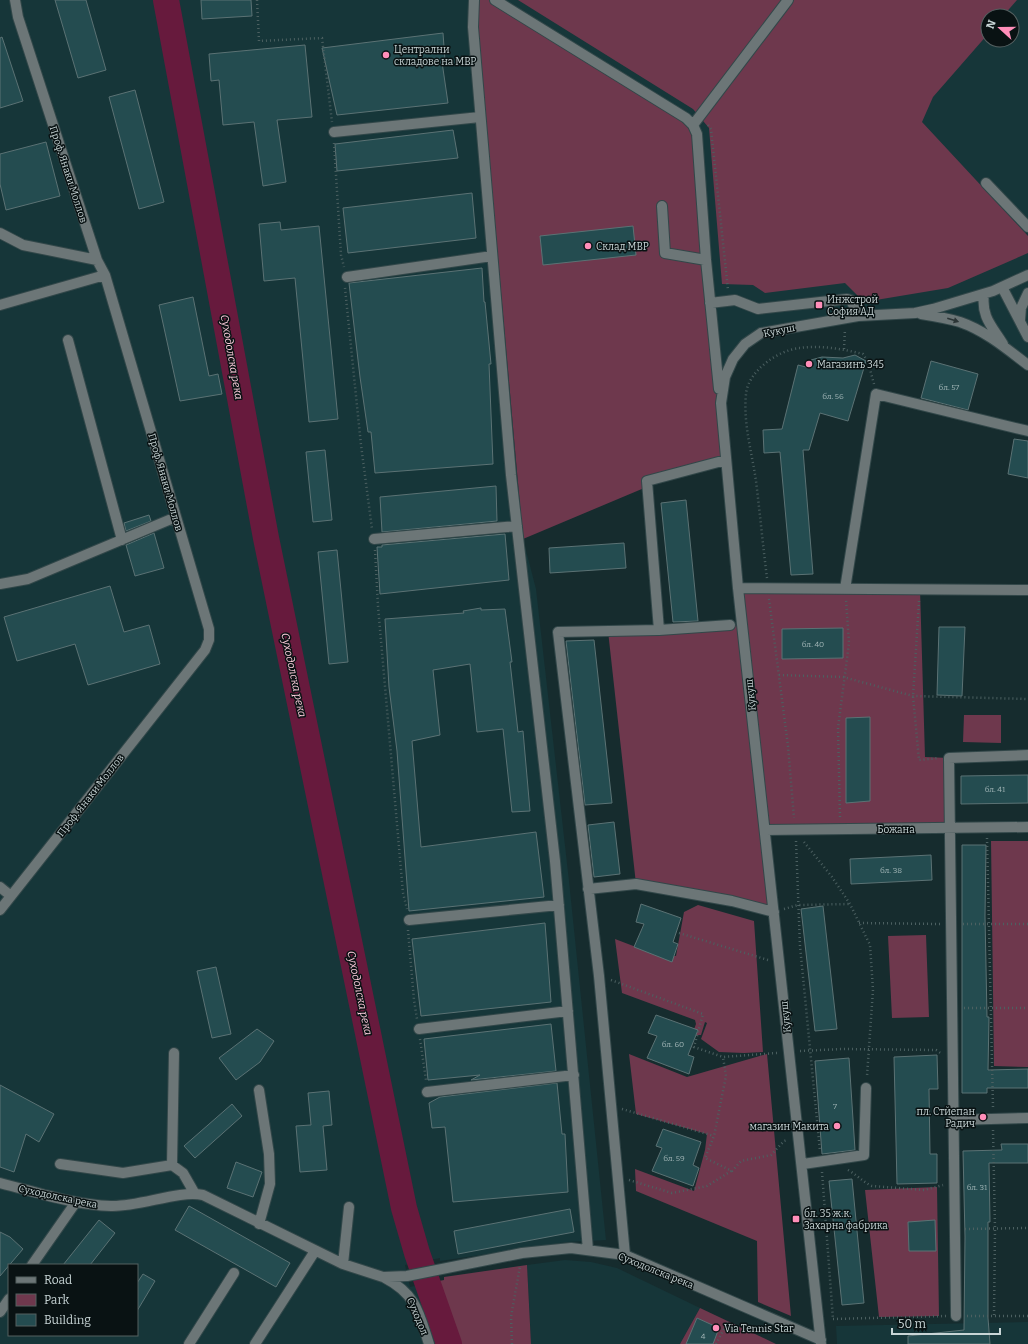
<svg xmlns="http://www.w3.org/2000/svg" width="1028" height="1344" viewBox="0 0 1028 1344" font-family="Bitter,serif">
  <rect width="100%" height="100%" fill="#162c2e"/>
  <path fill="#163639" fill-rule="evenodd" d="M0 0H475L523 539 536 589 569 881 606 1240 567 1242 440 1261V1258L405 1265 410 1287 419 1285 439 1344H0ZM9 1265H137V1335H9Z
    M495 0H1028V365L985 334 915 313 761 333 745 344 725 377ZM988 16H1012V40H988Z
    M565 1260 591 1262 617 1268 700 1308 680 1344H531L527 1265Z
    M1028 1322V1344H837L836 1326Z"/>
  <path fill="#6e384d" d="M475 0H495L693 125 725 454 523 539Z
    M518 0H1017L1003 16H988V34L933 97 922 122 1028 236V253L948 288 864 302 845 283 765 293 753 285 722 284 709 128 693 109Z
    M738 588 920 589 925 757 949 758 951 829 765 830 774 912 636 884 608 631 742 625Z
    M964 715H1001V743L963 742Z
    M991 841H1028V1067L994 1066Z
    M698 905 754 921 763 1052 744 1053 719 1052 701 1039 707 1023 705 1022 701 1035H692L696 1024 695 1020 622 993 615 939 657 955 676 956 684 912Z
    M926 935 929 1017 892 1018 888 936Z
    M629 1054 687 1077 767 1054 791 1316 758 1302 757 1241 636 1191 635 1169 694 1191 705 1150 707 1134 636 1114Z
    M937 1187 939 1316 879 1317 865 1190Z
    M527 1265 531 1344H461L439 1281 444 1280V1277Z
    M700 1308 776 1344H680Z"/>
  <path fill="#671a3d" d="M439 1281 461 1344H439L419 1285Z"/>
  <g fill="none" stroke-linecap="round" stroke-linejoin="round">
    <path stroke="#671a3d" stroke-width="26" d="M166 0 266 538 404 1208 417 1253 449 1344"/>
  </g>
  <path fill="#244c50" stroke="#5b7274" d="M55 0H86L106 70 78 78Z
    M201 0H251L252 16 202 19Z
    M443 33 445 61 442 62 448 103 337 115 322 48Z
    M2 37 23 101 0 108V38Z
    M305 45 312 117 277 120 286 182 263 186 254 122 223 125 219 80 211 81 209 54Z
    M135 90 164 202 139 209 109 97Z
    M453 130 458 158 337 171 335 144Z
    M46 142 60 196 6 210 0 184V154Z
    M472 193 476 238 348 253 343 208Z
    M280 222 281 230 319 226 338 419 309 422 295 278 264 281 259 224Z
    M633 226 636 255 543 265 540 236Z
    M482 268 484 302H485L491 364H489L493 464 375 473 371 432H368L360 377 349 283Z
    M193 297 209 376 218 374 222 394 180 401 159 305Z
    M855 355 866 361 848 421 820 413 809 450H803L813 574 791 575 780 452 764 453 763 430 782 429 798 365 806 367 811 360 822 357 843 358Z
    M931 361 978 374 968 410 921 398Z
    M1014 439 1028 441V478L1008 474Z
    M325 450 332 520 313 522 306 452Z
    M496 486 497 521 382 532 380 497Z
    M686 500 698 621 673 622 661 503Z
    M149 515 151 521 126 531 124 523Z
    M154 533 164 568 135 576 126 545Z
    M505 534 509 580 380 594 377 547H382V545Z
    M624 543 626 568 550 573 549 548Z
    M337 550 348 662 329 664 318 552Z
    M110 586 124 632 149 625 160 664 88 685 75 644 17 661 4 617Z
    M481 608V610L505 609 512 662H510L518 732 523 731 530 811 512 812 503 729 477 732 470 664 433 670 440 735 412 741 421 847 536 832 544 897 409 911 397 751 389 687 385 619 464 613 463 611Z
    M939 627H965L962 696 937 695Z
    M843 628V658L782 659V629Z
    M594 640 612 803 585 805 566 641Z
    M870 717V801L846 803V718Z
    M1028 775V803L961 804V776Z
    M614 822 620 874 594 877 588 825Z
    M962 845H986L985 916 987 1017H989L988 1070 1028 1069V1088H987V1093H962Z
    M931 855 932 880 851 884 850 859Z
    M641 904 681 918 673 942 678 944 672 962 634 947 644 924 636 922Z
    M823 906 837 1029 815 1031 801 909Z
    M545 923 551 1002 421 1016 412 939Z
    M216 967 231 1034 212 1038 197 971Z
    M656 1015 698 1030 688 1055 694 1057 689 1074 647 1058 657 1036 648 1033Z
    M551 1024 556 1071 471 1080 480 1075 428 1080 424 1039Z
    M257 1029 274 1041 260 1062 236 1080 219 1058Z
    M937 1055 938 1089H929L930 1154H937V1183L897 1184 894 1057Z
    M849 1058 855 1150 822 1154 815 1061Z
    M557 1083 562 1134H565L568 1192 453 1202 445 1127 432 1128 429 1103 440 1097Z
    M0 1085 54 1114 39 1142 26 1134 14 1172 0 1167Z
    M329 1091 332 1125 323 1126 327 1170 300 1172 296 1126 311 1125 308 1093Z
    M232 1104 242 1116 195 1158 184 1146Z
    M663 1129 701 1142 693 1165 699 1168 693 1186 652 1171 662 1148 656 1146Z
    M1001 1144H1028V1163H989L990 1222H988V1318L990 1344H908V1336L964 1330 965 1237 963 1151 1002 1150Z
    M236 1162 262 1172 253 1197 227 1188Z
    M852 1179 864 1303 842 1305 829 1181Z
    M189 1206 290 1263 276 1287 175 1230Z
    M570 1209 574 1232 458 1254 454 1231Z
    M99 1220 115 1233 90 1265H63Z
    M935 1220 936 1251H909L908 1222Z
    M0 1232 10 1237 23 1249 0 1276Z
    M143 1274 155 1281 137 1311V1283Z
    M697 1318 719 1328 713 1344H686Z"/>
  <g fill="none" stroke-linecap="round" stroke-linejoin="round">
    <defs>
      <path id="minor" d="M474 0 473 27 511 475 555 861 588 1250
        M495 0 686 118 693 125 697 134 706 260 719 389
        M693 125 788 0
        M334 132 480 117
        M986 183 1028 227
        M662 206 665 253 706 260
        M0 233 23 245 97 260
        M347 277 492 256
        M1002 287 1028 337
        M984 294C981 317 992 326 1003 344
        M710 303 735 300 758 309 847 299 851 300 858 316
        M0 305 105 275
        M921 314C934 316 947 318 960 322 986 331 1007 349 1028 365
        M1020 320 1021 308 1028 293
        M68 340 122 540
        M374 539 517 526
        M0 584 28 579 176 517
        M738 588 1028 590
        M845 589 876 394 1028 431
        M659 630 647 481 726 460
        M765 830 1028 827
        M0 887 11 896
        M588 889 636 884 732 901 774 912
        M0 910 205 650 209 640V629L105 275 97 260 18 17 15 0
        M409 920 559 905
        M419 1029 568 1011
        M427 1092 574 1075
        M954 1120 1028 1118
        M60 1164 123 1173 172 1165 174 1053
        M803 1164 864 1155 866 1088
        M172 1165 183 1173 195 1194
        M0 1183C36 1192 74 1205 111 1206 140 1207 178 1190 203 1195L343 1264 383 1277 407 1276 522 1253 571 1248 625 1255 821 1340
        M259 1224 270 1184 269 1154 259 1090
        M625 1255 599 976 558 632 659 630 730 625
        M343 1264 349 1207
        M32 1265 76 1202
        M385 1278C416 1294 419 1313 429 1344
        M0 1312 9 1299
        M956 1316 949 758 1028 755
        M189 1344 234 1273
        M255 1344 315 1251
        M821 1344 738 588 721 403 725 377 733 359 745 344 761 333 858 316 915 313 933 309 993 291 1028 275"/>
    </defs>
    <use href="#minor" stroke="#324749" stroke-width="12"/>
    <path stroke="#4c6061" stroke-width="2.5" stroke-dasharray="1 3" stroke-linecap="butt" d="M257 0 259 41 322 38 332 122
      M708 125 711 129 728 290
      M334 143 341 255 344 267
      M345 288 361 445 372 529
      M844 349 845 329
      M375 550 378 606 403 893 407 909
      M767 578C763 546 760 514 756 481 752 453 743 423 746 394 748 371 778 350 800 348 820 345 843 349 863 354L868 362 874 384
      M769 599 788 746 794 818
      M919 601 913 696 919 760 939 758
      M779 675 843 677 913 696 1028 699
      M840 817 838 728 849 643 846 599
      M987 838 993 1107
      M796 841 800 946 820 1151
      M804 842 832 877 850 904 870 945 873 990 867 1076
      M784 909 798 905 850 904
      M859 923 940 924
      M963 924H1028
      M408 930 414 1000 417 1019
      M679 933 768 960
      M611 980 703 1014 694 1047 723 1057
      M964 1008H1028
      M420 1039 426 1080
      M800 1051 842 1049 936 1050 942 1054
      M777 1053 723 1057 726 1076 714 1136 705 1158 732 1171 741 1161 771 1155 784 1141 787 1140
      M622 1109 714 1136
      M993 1130 995 1229 994 1316
      M848 1170C857 1175 863 1182 872 1186L924 1190 943 1185
      M822 1172 833 1319
      M629 1180 672 1193 707 1186 731 1171
      M965 1229 1028 1228
      M967 1316H1028
      M833 1319 946 1316
      M512 1344 511 1317 520 1266
      M716 1344 728 1321"/>
    <use href="#minor" stroke="#6c7677" stroke-width="10"/>
  </g>
  <defs><path id="oneway-solid" d="M-6-.8H1V-3.2L6.5 0L1 3.2V.8H-6Z"/></defs>
  <use fill="#2c3536" href="#oneway-solid" transform="translate(953 320) rotate(17)"/>
  <g fill="#ff8eb9" stroke="#091213" stroke-width="1.5">
    <circle cx="386" cy="55" r="4"/>
    <circle cx="588" cy="246" r="4"/>
    <rect x="815" y="301" width="8" height="8" rx="2"/>
    <circle cx="809" cy="364" r="4"/>
    <circle cx="983" cy="1117" r="4"/>
    <circle cx="837" cy="1126" r="4"/>
    <rect x="792" y="1215" width="8" height="8" rx="2"/>
    <circle cx="716" cy="1328" r="4"/>
  </g>
  <g text-anchor="middle" stroke-width="3" stroke-linejoin="round" paint-order="stroke">
    <g font-size="8" fill="#9fb3b4">
      <text x="949" y="390">бл. 57</text>
      <text x="833" y="399">бл. 56</text>
      <text x="813" y="647">бл. 40</text>
      <text x="995" y="792">бл. 41</text>
      <text x="891" y="873">бл. 38</text>
      <text x="673" y="1047">бл. 60</text>
      <text x="835" y="1109">7</text>
      <text x="674" y="1161">бл. 59</text>
      <text x="977" y="1190">бл. 31</text>
      <text x="703" y="1339">4</text>
    </g>
    <g font-size="10" fill="#c8d5d6" stroke="#091213" text-anchor="start">
      <text x="394" y="53">Централни<tspan x="394" dy="12">складове на МВР</tspan></text>
      <text x="596" y="250">Склад МВР</text>
      <text x="827" y="303">Инжстрой<tspan x="827" dy="12">София АД</tspan></text>
      <text x="817" y="368">Магазинъ 345</text>
      <text x="975" y="1115" text-anchor="end">пл. Стйепан<tspan x="975" dy="12">Радич</tspan></text>
      <text x="829" y="1130" text-anchor="end">магазин Макита</text>
      <text x="804" y="1217">бл. 35 ж.к.<tspan x="804" dy="12">Захарна фабрика</tspan></text>
      <text x="724" y="1332">Via Tennis Star</text>
    </g>
    <g font-size="10" fill="#c8d5d6" stroke="#091213">
      <text transform="translate(69 174) rotate(72)" y="4">Проф. Янаки Моллов</text>
      <text transform="translate(779 330) rotate(-12)" y="4">Кукуш</text>
      <text transform="translate(166 482) rotate(74)" y="4">Проф. Янаки Моллов</text>
      <text transform="translate(750 695) rotate(-96)" y="4">Кукуш</text>
      <text transform="translate(90 795) rotate(-52)" y="4">Проф. Янаки Моллов</text>
      <text x="896" y="833">Божана</text>
      <text transform="translate(785 1017) rotate(-96)" y="4">Кукуш</text>
      <text transform="translate(58 1196) rotate(12)" y="4">Суходолска река</text>
      <text transform="translate(656 1270) rotate(22)" y="4">Суходолска река</text>
      <text transform="translate(418 1316) rotate(67)" y="4">Суходол</text>
    </g>
    <g font-size="11" font-style="italic" fill="#fdccdc" stroke="#091213">
      <text transform="translate(232 357) rotate(80)" y="4">Суходолска река</text>
      <text transform="translate(294 675) rotate(78)" y="4">Суходолска река</text>
      <text transform="translate(360 993) rotate(78)" y="4">Суходолска река</text>
    </g>
  </g>
  <rect x="8" y="1264" width="130" height="72" fill="#091213" stroke="#556061"/>
  <rect x="16" y="1277" width="20" height="6" fill="#6c7677" stroke="#556061"/>
  <text x="44" y="1284" font-size="12" fill="#c8d5d6">Road</text>
  <rect x="16" y="1294" width="20" height="12" fill="#6e384d" stroke="#556061"/>
  <text x="44" y="1304" font-size="12" fill="#c8d5d6">Park</text>
  <rect x="16" y="1314" width="20" height="12" fill="#244c50" stroke="#556061"/>
  <text x="44" y="1324" font-size="12" fill="#c8d5d6">Building</text>
  <g transform="translate(1000 28) rotate(291)"><circle r="19" fill="#091213" stroke="#556061"/>
  <path d="M0-3L7 15L0 10L-7 15Z" fill="#ff8eb9"/>
  <text y="-6" font-size="11" font-weight="bold" text-anchor="middle" fill="#c8d5d6">N</text>
  </g>
  <path d="M892 1328v6h108v-6" fill="none" stroke="#c8d5d6" stroke-width="2"/>
  <text x="898" y="1328" font-size="12" fill="#c8d5d6" stroke="#091213" stroke-width="3" paint-order="stroke">50 m</text>
</svg>
